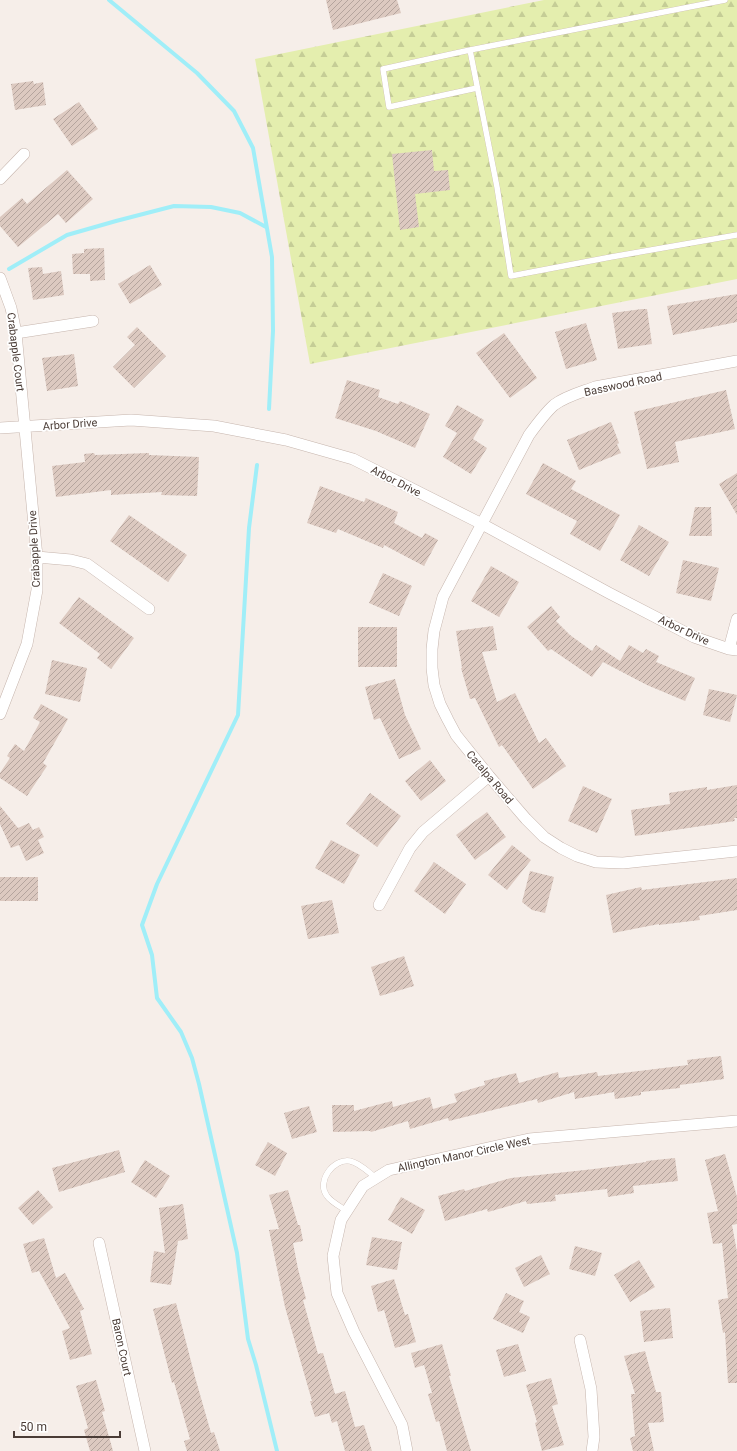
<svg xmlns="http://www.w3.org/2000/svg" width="737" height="1451" viewBox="0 0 737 1451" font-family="Roboto,sans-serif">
  <defs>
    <pattern id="forest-firs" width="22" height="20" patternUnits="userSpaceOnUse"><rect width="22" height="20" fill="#e4eeae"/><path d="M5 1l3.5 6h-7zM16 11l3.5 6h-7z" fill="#c5cd96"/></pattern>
    <pattern id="building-hatch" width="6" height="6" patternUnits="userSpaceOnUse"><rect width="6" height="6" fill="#dcc9c0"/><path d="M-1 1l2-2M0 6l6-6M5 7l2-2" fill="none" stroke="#b4a49d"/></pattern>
  </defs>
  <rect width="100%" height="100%" fill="#f6eee9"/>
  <path fill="url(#forest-firs)" d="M544 0H737V279L310 364 255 59Z"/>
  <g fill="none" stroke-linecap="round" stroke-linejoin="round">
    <path stroke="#a0eef8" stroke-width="4" d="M109 0 197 73 234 111 253 148 272 257 273 331 269 409
      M9 269 67 235 116 221 174 206 211 207 240 213 266 227
      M257 465 249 528 238 715 157 884 142 925 152 955 157 998 181 1032 192 1058 199 1084 237 1253 248 1339 256 1365 277 1451"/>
  </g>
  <path fill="url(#building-hatch)" d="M326 0H397L401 13 333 30Z
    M33 81 34 84 43 82 46 105 15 110 11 84Z
    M79 102 98 129 72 146 53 119Z
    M432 150 434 171 448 170 450 190 415 194 419 227 400 230 392 154Z
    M67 170 93 199 66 223 58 214 18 247 0 226V217L22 198 27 204Z
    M104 248 105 280 90 281V274H73L72 254 84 253V249Z
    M150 265 162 285 130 304 118 284Z
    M42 267 43 274 61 271 64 295 33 300 28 268Z
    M737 294V322L673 335 667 306Z
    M642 309H647L652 344 618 349 612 313Z
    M586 323 597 360 566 369 555 332Z
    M137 327 166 356 134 388 113 367 135 345 127 337Z
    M504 333 537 378 510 398 476 353Z
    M74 354 78 386 47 391 42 358Z
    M347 380 380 390 378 397 398 404 400 401 430 414 415 448 376 431 335 418Z
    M726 390 735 429 675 442 679 462 647 469 634 412Z
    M457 405 484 420 473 439 487 448 471 474 443 457 457 433 445 426Z
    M611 422 619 443 617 444 621 453 579 470 567 440Z
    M94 453 95 455 149 453V455L199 457 197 496 161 495 162 492 111 495V490L56 497 52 466 85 462 84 454Z
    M543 463 576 481 571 489 620 515 600 551 570 534 577 521 526 494Z
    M737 473V515L719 484Z
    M320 486 364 502 366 498 398 512 394 523 422 538 425 533 438 540 424 566 384 545 383 548 338 529 336 533 307 523Z
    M695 507H711L712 536H689Z
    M129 515 187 555 168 582 110 541Z
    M639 525 669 542 649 576 620 560Z
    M683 560 719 568 711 601 676 593Z
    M491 566 519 582 499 617 471 601Z
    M383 573 412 586 399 616 369 603Z
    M79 597 134 638 111 669 97 658 100 654 59 623Z
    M551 606 560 617 556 621 570 635 592 651 596 645 620 661 629 645 643 653 646 649 659 656 656 662 695 678 685 701 647 685 603 662 592 677 551 649 548 651 527 627Z
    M493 626 497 650 482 652 497 702 515 693 539 743 546 738 566 766 533 789 502 745 499 747 475 698 470 699 461 668H462L456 631Z
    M358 627H397V667H358Z
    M52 660 87 668 80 702 45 694Z
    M395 679 405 715 421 749 399 759 380 718 374 720 365 687Z
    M709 689 737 695 730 722 703 715Z
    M41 704 68 719 43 763 47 766 27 796 0 778V773L10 758 7 756 15 744 24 751 40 722 33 718Z
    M430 760 446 781 421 801 405 781Z
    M737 785V818H734L735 821 635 836 631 810 670 804 669 793 707 787V790Z
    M583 786 612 799 597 833 568 821Z
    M370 793 401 816 377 847 346 824Z
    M0 806 18 828 29 823 33 830 39 827 44 837 38 840 44 853 26 861 19 845 11 848 0 824Z
    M487 812 506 837 475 860 456 835Z
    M331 840 360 855 344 884 315 868Z
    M512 845 531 860 507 890 488 875Z
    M434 862 466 884 445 914 414 891Z
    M530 871 554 877 545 913 532 910 522 902Z
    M0 877H38V901H0Z
    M737 878V910L699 916 700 920 659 925V924L613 933 606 895 641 887 642 890Z
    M332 900 339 933 308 939 301 906Z
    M404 956 414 986 380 996 371 967Z
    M721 1056 724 1079 680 1085V1088L641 1092V1095L615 1099 614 1092 575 1099 574 1092 538 1103 537 1099 449 1121 448 1118 410 1129 408 1121 371 1132 370 1131 333 1132 332 1105H354V1111L392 1101 393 1107 430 1097 433 1109 457 1102 454 1094 485 1085 484 1081 516 1073 519 1083 558 1072 559 1078 597 1072 598 1076 688 1065 687 1060Z
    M309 1106 317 1132 292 1139 284 1113Z
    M268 1142 287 1153 275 1176 255 1165Z
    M119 1150 125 1172 59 1192 52 1168Z
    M725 1154 737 1197V1224L732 1225 737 1252V1383H728L725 1332 723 1333 718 1300 728 1298 722 1243 713 1244 707 1213 718 1211 705 1160Z
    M675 1158 678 1181 633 1186 634 1193 608 1197 607 1189 555 1195 556 1201 527 1204 526 1201 488 1212 487 1209 445 1221 438 1196 464 1189 465 1191 511 1178 594 1169 646 1162V1161Z
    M145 1160 170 1176 156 1198 131 1182Z
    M38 1190 53 1207 33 1225 18 1208Z
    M288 1190 298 1225H300L303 1241 293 1243 298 1269 306 1299 303 1300 318 1354 323 1353 335 1394 345 1391 355 1427 364 1425 372 1451H345L337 1421 332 1423 329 1413 315 1417 310 1401H312L285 1307 269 1230 279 1229 269 1195Z
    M401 1197 425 1210 412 1234 388 1220Z
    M183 1204 188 1239 178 1241 171 1285 150 1282 154 1251 165 1253 159 1208Z
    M372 1237 402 1242 397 1270 366 1265Z
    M44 1238 56 1278 65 1273 84 1309 80 1311 92 1354 70 1360 62 1331 70 1328 39 1271 32 1273 23 1244Z
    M575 1246 602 1253 595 1276 569 1269Z
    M541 1255 550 1274 524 1287 515 1268Z
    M639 1260 655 1287 630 1302 614 1275Z
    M394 1279 405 1315 408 1314 416 1342 395 1348 384 1310 378 1312 371 1286Z
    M506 1293 524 1301 519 1312 530 1317 523 1333 493 1319Z
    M176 1303 195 1377 211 1433 214 1432 220 1451H187L184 1441 190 1439 174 1382 172 1383 153 1309Z
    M670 1308 673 1338 644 1342 640 1311Z
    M442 1344 451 1376H449L471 1451H447L439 1421 436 1422 428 1394 432 1393 424 1365 415 1368 411 1353Z
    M518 1344 526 1371 504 1377 496 1350Z
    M645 1351 656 1392H661L664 1422 648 1423 654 1451H633L630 1438 635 1436 631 1394H635L624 1356Z
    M551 1378 558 1404 552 1406 564 1445 542 1451 535 1423 537 1422 526 1385Z
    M96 1380 105 1411 102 1412 113 1451H90L84 1430 88 1428 76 1386Z"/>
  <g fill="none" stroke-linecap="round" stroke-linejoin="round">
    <defs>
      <path id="service" d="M725 0 470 50 497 187 511 276 611 257 737 235
        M470 50 383 69 389 107 477 88
        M347 1211C341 1207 331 1202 327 1196 316 1182 333 1158 350 1161 360 1163 368 1172 376 1178"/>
      <path id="minor" d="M0 179 24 154
        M0 278 11 308 16 333 37 557V590L27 644 0 714
        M16 333 93 321
        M737 361 595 387C582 392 566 396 554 405 545 413 537 424 529 435L443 597 434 631 432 649V668L434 685 440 704 448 720 456 735 489 776 526 819 544 837 561 848 577 856 596 862 623 863 737 851
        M0 428 131 420 214 426 286 440 353 459 482 524 609 593 694 637 729 649 737 650
        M37 557 71 560 87 564 149 609
        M729 649 737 619
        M379 905 410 848 423 832 489 776
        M99 1243 145 1451
        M580 1340 591 1389 594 1437 592 1451
        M407 1451 402 1425 354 1332 337 1293 333 1256 341 1220 363 1186 389 1170 529 1139 737 1121"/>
    </defs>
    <use href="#service" stroke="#c6b5ad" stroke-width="6"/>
    <use href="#minor" stroke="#c6b5ad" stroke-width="12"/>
    <use href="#service" stroke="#fff" stroke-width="5.5"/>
    <use href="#minor" stroke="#fff" stroke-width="11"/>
  </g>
  <g text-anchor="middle" stroke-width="3.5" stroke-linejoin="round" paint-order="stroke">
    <g font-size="11" fill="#4a3c36" stroke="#fff">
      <text transform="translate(16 352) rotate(83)" y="4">Crabapple Court</text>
      <text transform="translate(623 384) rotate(-12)" y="4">Basswood Road</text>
      <text transform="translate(70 424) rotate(-4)" y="4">Arbor Drive</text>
      <text transform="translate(396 481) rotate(27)" y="4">Arbor Drive</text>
      <text transform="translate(34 549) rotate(-93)" y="4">Crabapple Drive</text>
      <text transform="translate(684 630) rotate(25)" y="4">Arbor Drive</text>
      <text transform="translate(490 777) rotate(50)" y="4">Catalpa Road</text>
      <text transform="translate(464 1154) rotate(-12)" y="4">Allington Manor Circle West</text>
      <text transform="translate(122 1347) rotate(78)" y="4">Baron Court</text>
    </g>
  </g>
  <path d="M14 1431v6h106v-6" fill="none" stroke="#4a3c36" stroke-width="2"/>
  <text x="20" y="1431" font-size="12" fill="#4a3c36" stroke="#ffffff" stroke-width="3" paint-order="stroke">50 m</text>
</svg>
